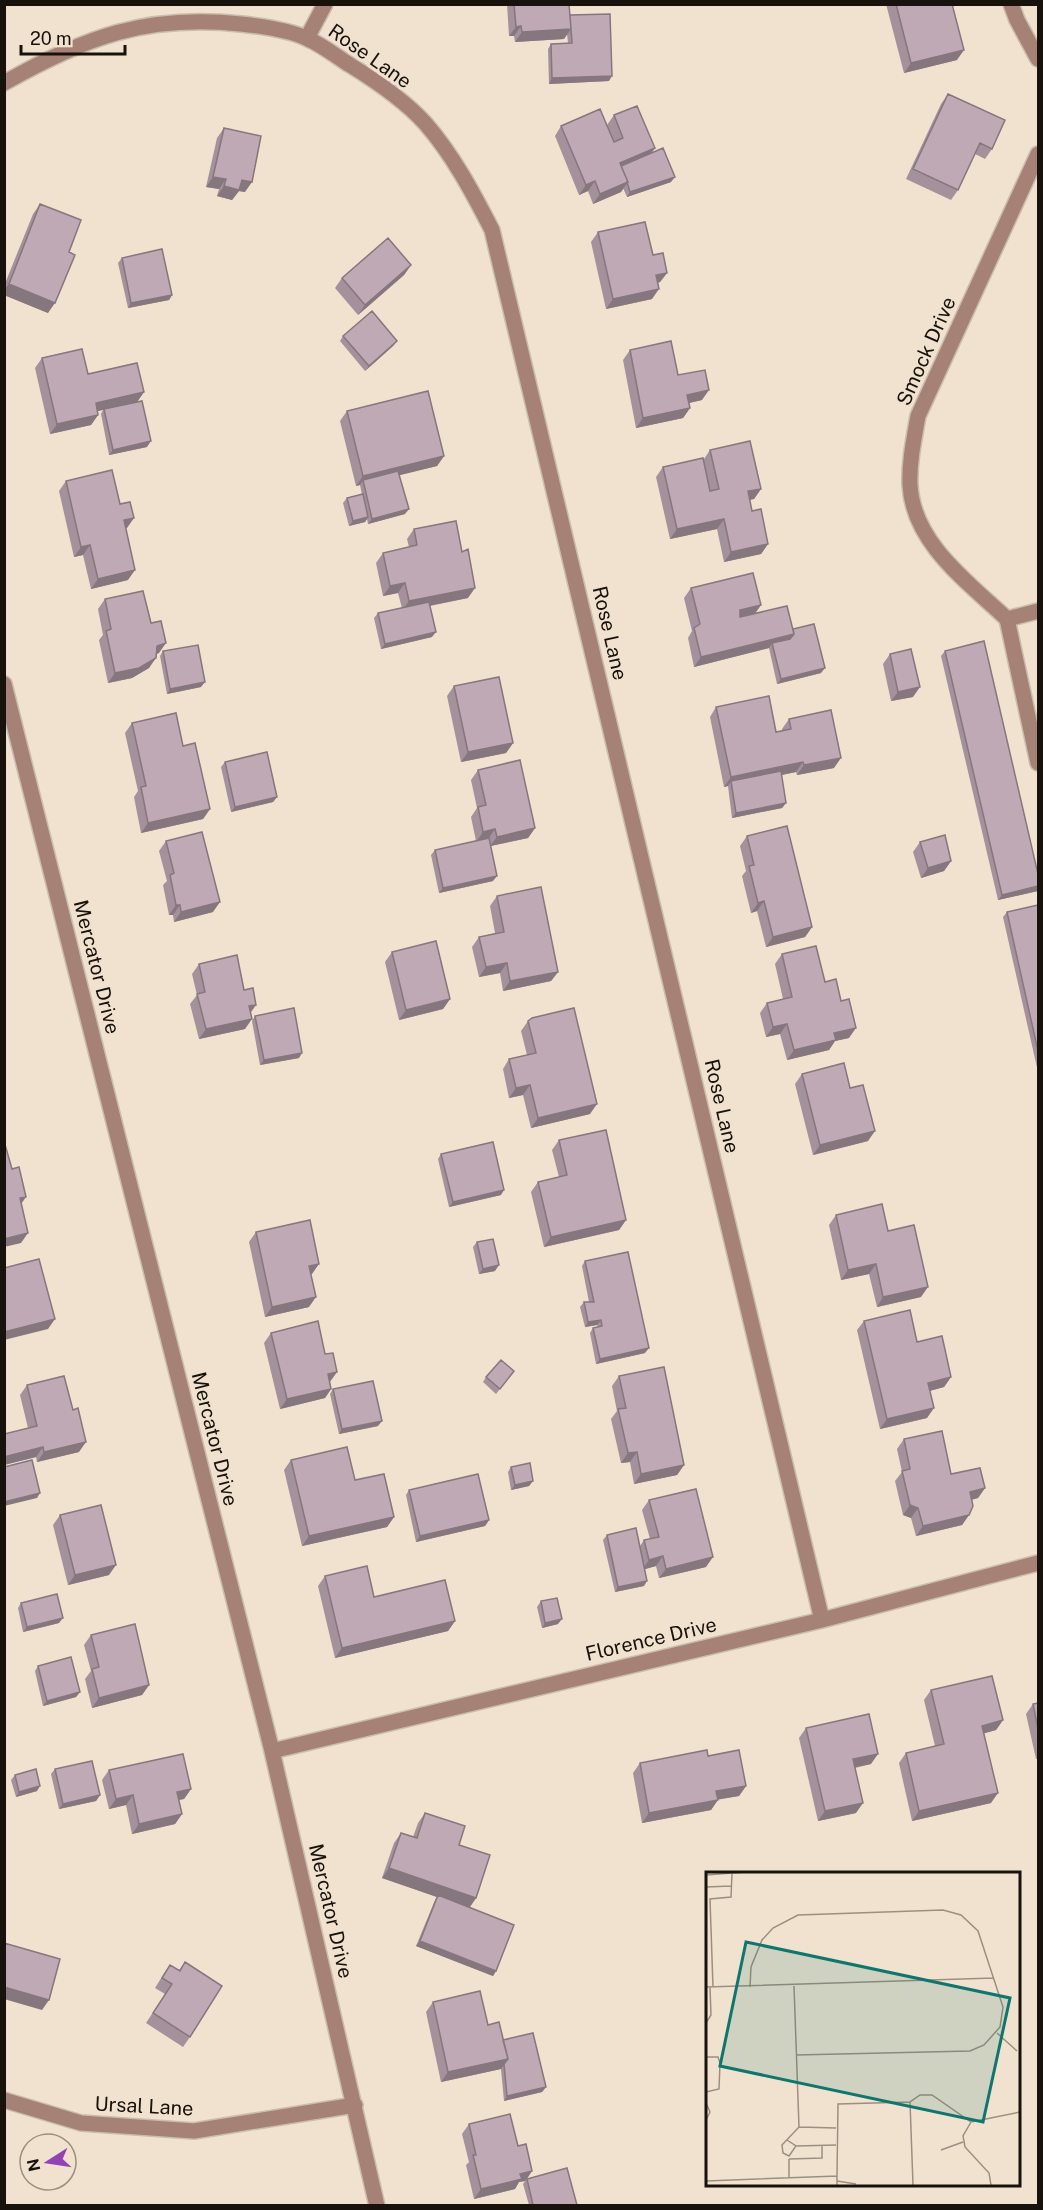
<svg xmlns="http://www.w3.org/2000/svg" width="1043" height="2210" viewBox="0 0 1043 2210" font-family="'Public Sans',sans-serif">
  <rect width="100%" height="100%" fill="#f1e2d0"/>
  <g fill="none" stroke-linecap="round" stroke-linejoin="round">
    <defs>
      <path id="lane" d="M1007 619 1038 763"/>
      <path id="street" d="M1011 4 1017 20 1038 59
        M307 38 325 4
        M4 83C85 37 147 14 241 24 260 26 290 30 308 39 322 45 336 56 350 65 376 81 404 100 425 123 453 155 473 193 492 230L822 1620
        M1038 154 918 416C914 439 909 462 910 485 913 543 968 582 1007 619L1038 611
        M4 684 272 1751 377 2206
        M272 1751 822 1620 1038 1563
        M4 2100 81 2123 194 2131 355 2105"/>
    </defs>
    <use href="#lane" stroke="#cabdad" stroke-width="18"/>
    <use href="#street" stroke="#cabdad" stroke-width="18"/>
    <use href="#lane" stroke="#a68176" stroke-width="15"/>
    <use href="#street" stroke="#a68176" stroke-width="15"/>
  </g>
  <path fill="#a4919b" d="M507 4H569L570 15 609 81 549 84 548 49 551 44 568 43 567 34 564 39 515 42 514 36H509Z
    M886 4H952L957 60 904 73Z
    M948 94 992 149 985 159 975 154 958 190 951 200 906 179 941 104Z
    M614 115 652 152 671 182 627 197 623 188 621 192 593 204 588 191 579 195 555 136 561 126 607 125Z
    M224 128 245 192 239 191 232 200 217 196 219 189 206 187 217 138Z
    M40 204 69 252 48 313 4 295V286L33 214Z
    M598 232 653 255 667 273 660 282 657 283 652 299 606 309 591 242Z
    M122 258 172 295 169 300 128 308 118 263Z
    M411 265 404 275 358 315 335 288 342 278Z
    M343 336 397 341 393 346 365 371 340 341Z
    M630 350 678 375 702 400 689 403 690 408 683 418 636 428 623 360Z
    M42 358 88 374 144 392 137 402 147 447 109 455 101 414 103 410 98 411V415L91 425 50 434 35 368Z
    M347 411 444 456 437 466 399 475 405 514 368 524 367 519 365 522 349 526 343 503 347 498 362 495 360 485 356 486 340 421Z
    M710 450 761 489 754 499 750 500 752 511 768 544 761 554 724 562 717 529 670 539 656 477 663 467 704 459Z
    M66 481 120 504 127 528H125L128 580 91 589 83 555 74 557 59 491Z
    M414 529 468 598 430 606 432 637 381 649 374 618 378 613 402 608 398 593 383 596 376 563 383 553 409 547 407 539Z
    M691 588 761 605 755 613 793 629 821 673 777 684 769 648 694 667 688 638 692 631 684 598Z
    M105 599 151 623 159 653 156 654 149 668 132 678 108 683 99 640 103 635 98 609Z
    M163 651 201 687 167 694 160 656Z
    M945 651 1038 874V891L998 900 941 656Z
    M890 654 913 697 891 701 883 664Z
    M454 686 513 743 506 753 461 762 447 696Z
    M716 707 776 732 782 731V729L789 719 834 768 797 775 796 772 781 775 786 803 782 808 732 818 728 786 724 787 710 717Z
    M132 723 183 746 210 809 203 819 141 833 134 797 138 791 125 733Z
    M225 762 277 797 273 802 231 812 221 767Z
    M478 770 535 828 528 838 491 846 493 881 439 893 431 855 435 850 476 841 471 817 477 808 471 780Z
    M747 836 812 927 805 937 766 947 757 911 751 913 742 876 746 871 740 846Z
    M166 841 213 912 174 922 173 915H169L163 885 167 881 159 851Z
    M920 842 951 861 944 871 921 878 913 852Z
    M497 896 558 972 551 981 503 991 500 973 479 977 472 947 479 937 495 933 490 906Z
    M1038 905V1072L1003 917 1007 912Z
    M392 952 450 999 443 1009 399 1020 385 962Z
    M782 954 825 982 849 1038 835 1041 829 1050 787 1060 780 1034 766 1037 760 1013 767 1003 783 999 775 964Z
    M199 964 244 990 251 1013 245 1029 199 1039 190 1004 197 995 192 974Z
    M255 1016 299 1058 260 1065 252 1021Z
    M528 1021 590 1114 531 1128 523 1095 509 1098 503 1069 509 1059 527 1055 521 1031Z
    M802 1074 850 1088 868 1141 813 1155 795 1084Z
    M559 1140 626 1220 619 1230 544 1247 531 1192 538 1182 559 1177 552 1150Z
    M441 1154 501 1195 449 1207 438 1159Z
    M836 1215 888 1231 921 1297 877 1307 869 1274 841 1280 829 1225Z
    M256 1232 312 1274H311L309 1307 265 1317 249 1242Z
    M477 1242 495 1271 479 1274 473 1247Z
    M585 1261 645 1353 596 1364 590 1333 593 1328 598 1327 597 1325 585 1327 580 1307 584 1302H589L582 1266Z
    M864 1321 951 1377 944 1387 930 1391 927 1418 880 1429 857 1330Z
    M271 1333 325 1354 337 1372 330 1382 331 1389 325 1398 280 1409 264 1343Z
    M514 1371 496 1394 483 1382 486 1377Z
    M619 1376 684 1465 677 1475 634 1484 630 1462 621 1463 611 1419 617 1411 612 1386Z
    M27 1385 73 1410 79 1452 37 1462 36 1457 4 1465V1434L28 1428 20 1395Z
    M333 1389 378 1426 339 1434 330 1394Z
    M904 1439 951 1474 985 1488 978 1498 971 1500 969 1515 962 1525 916 1536 911 1518 903 1515 895 1481 902 1472 897 1449Z
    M291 1460 355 1480 394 1517 387 1527 302 1546 284 1470Z
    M511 1467 533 1481 529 1486 511 1490 508 1472Z
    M409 1490 489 1520 485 1526 416 1542 406 1495Z
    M649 1500 706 1567 659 1578 656 1566 645 1569 644 1586 615 1592 603 1540 607 1535 640 1546 644 1540 650 1539 642 1510Z
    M60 1515 109 1575 68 1585 53 1525Z
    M325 1576 374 1597 455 1621 448 1631 335 1658 318 1586Z
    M541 1601 558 1624 542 1628 537 1607Z
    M21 1603 59 1623 23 1632 18 1608Z
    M91 1635 149 1685 142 1695 92 1708 85 1679 91 1671 84 1645Z
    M38 1666 80 1692 76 1697 43 1706 35 1671Z
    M931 1690 1003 1720 996 1730 984 1733 991 1803 912 1821 899 1763 906 1753 935 1746 924 1700Z
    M1038 1703V1759H1036L1026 1714 1033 1704Z
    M806 1728 871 1764 855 1768 856 1813 818 1821 799 1738Z
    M708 1756 746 1786 739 1796 718 1799 711 1810 642 1823 633 1773 640 1763Z
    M55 1769 100 1795 96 1801 59 1809 51 1774Z
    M109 1770 191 1789 184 1799 179 1800 182 1814 175 1824 132 1834 126 1805 109 1809 102 1780Z
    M15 1775 37 1791 16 1797 11 1780Z
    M425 1813 459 1845 476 1898 470 1907 496 1971 493 1976 416 1946 435 1900 437 1897 382 1878 394 1843 401 1833 413 1837 418 1823Z
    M185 1962 190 2037 183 2047 146 2023 165 1994 155 1988 163 1975 170 1965 179 1970Z
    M433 2002 488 2025 503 2040 546 2087 542 2092 504 2101 501 2069 441 2082 426 2012Z
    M469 2124 518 2146 532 2171 527 2179 577 2205H529L523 2184 525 2181 519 2182 515 2189 474 2199 466 2165 469 2162 462 2134Z"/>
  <path fill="#86767e" d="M521 26 514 36H509L516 27Z
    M571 29 564 39 515 42 522 32Z
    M964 50 957 60 904 73 911 63Z
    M612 76 609 81 549 84 552 78Z
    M655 148 648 158 622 169 620 163Z
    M213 177 226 179 219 189 206 187Z
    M675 177 671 182 627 197 630 192Z
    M242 180 252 182 245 192 239 191 232 200 217 196 224 186Z
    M595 181 588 191 579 195 586 185Z
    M628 182 621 192 593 204 600 194Z
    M411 265 404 275 358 315 365 305Z
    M667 273 660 282 649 285 656 275Z
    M9 284 55 303 48 313 4 295V290Z
    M659 289 652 299 606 309 613 299Z
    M172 295 169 300 128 308 131 303Z
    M397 341 393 346 365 371 369 366Z
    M709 390 702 400 680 405 687 395Z
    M144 392 137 402 89 413 96 403Z
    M690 408 683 418 636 428 643 418Z
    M98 415 91 425 50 434 57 424Z
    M151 441 147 447 109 455 113 450Z
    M444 456 437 466 364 484 363 480 360 485 356 486 363 476Z
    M761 489 754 499 741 501 748 491Z
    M409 509 405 514 368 524 372 519Z
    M368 517 365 522 349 526 353 521Z
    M134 518 127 528 117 530 124 520Z
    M724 519 717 529 670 539 677 529Z
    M768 544 761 554 724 562 731 552Z
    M90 545 83 555 74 557 81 547Z
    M135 570 128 580 91 589 98 579Z
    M405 583 398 593 383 596 390 586Z
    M475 588 468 598 402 611 409 601Z
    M761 605 754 615 733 620 740 610Z
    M436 632 432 637 381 649 385 644Z
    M794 634 787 644 772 643 769 648 694 667 701 657Z
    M166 643 159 653 150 656 157 646Z
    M156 658 149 668 132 678 108 683 115 673Z
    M825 668 821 673 777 684 781 679Z
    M205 682 201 687 167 694 170 689Z
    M920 687 913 697 891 701 898 692Z
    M513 743 506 753 461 762 468 752Z
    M841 758 834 768 797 775 804 765Z
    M803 762 796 772 732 785 731 781 728 786 724 787 731 777Z
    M277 797 273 802 231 812 235 807Z
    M786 803 782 808 732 818 736 813Z
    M210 809 203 819 141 833 148 823Z
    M535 828 528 838 490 846 497 837Z
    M495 829 488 839 476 842 483 832Z
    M951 861 944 871 921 878 928 868Z
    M497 876 493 881 439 893 443 888Z
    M1038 886V891L998 900 1002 895Z
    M764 901 757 911 751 913 758 903Z
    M220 902 213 912 174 922 181 912Z
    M176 905H180L173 915H169Z
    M812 927 805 937 766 947 773 937Z
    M507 963 500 973 479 977 486 967Z
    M558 972 551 981 503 991 510 981Z
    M450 999 443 1009 399 1020 406 1010Z
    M256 1005 249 1015V1006Z
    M252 1019 245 1029 199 1039 206 1029Z
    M787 1024 780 1034 766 1037 773 1027Z
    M856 1028 849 1038 835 1041 829 1050 787 1060 794 1050 834 1033Z
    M302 1053 299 1058 260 1065 264 1060Z
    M530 1085 523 1095 509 1098 516 1088Z
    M597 1104 590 1114 531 1128 538 1118Z
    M875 1131 868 1141 813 1155 820 1145Z
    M504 1190 501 1195 449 1207 453 1202Z
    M26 1197 19 1207 20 1198Z
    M626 1220 619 1230 544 1247 551 1237Z
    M28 1233 21 1243 4 1247V1239Z
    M319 1264 312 1274 303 1276 309 1266Z
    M876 1264 869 1274 841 1280 848 1270Z
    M499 1265 495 1271 479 1274 483 1269Z
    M928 1287 921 1297 877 1307 883 1297Z
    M316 1297 309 1307 265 1317 272 1307Z
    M55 1319 48 1329 4 1340V1332Z
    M601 1320 597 1325 585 1327 588 1322Z
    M649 1348 645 1353 596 1364 600 1359Z
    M337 1372 330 1381 321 1384 328 1374Z
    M951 1377 944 1387 921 1393 928 1383Z
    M331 1389 325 1398 280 1409 287 1399Z
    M934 1408 927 1418 880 1429 887 1419Z
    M382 1421 378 1426 339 1434 342 1429Z
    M86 1442 79 1452 37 1462 44 1452Z
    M43 1447 36 1457 4 1465V1457Z
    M637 1452 630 1462 621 1463 628 1453Z
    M684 1465 677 1475 634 1484 641 1474Z
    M533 1481 529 1486 511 1490 515 1485Z
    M985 1488 978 1498 963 1502 970 1492Z
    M40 1493 37 1498 4 1506V1502Z
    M910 1505 918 1508 911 1518 903 1515Z
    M969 1515 962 1525 916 1536 923 1526Z
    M394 1517 387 1527 302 1546 309 1536Z
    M489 1520 485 1526 416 1542 420 1536Z
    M663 1556 656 1566 642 1570 649 1560Z
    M713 1557 706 1567 659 1578 666 1569Z
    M116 1565 109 1575 68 1585 75 1575Z
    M647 1581 644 1586 615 1592 618 1587Z
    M63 1618 59 1623 23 1632 27 1627Z
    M562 1619 558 1624 542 1628 545 1623Z
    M455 1621 448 1631 335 1658 342 1648Z
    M149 1685 142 1695 92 1708 99 1698Z
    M80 1692 76 1697 43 1706 47 1701Z
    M1003 1720 996 1730 975 1736 982 1726Z
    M878 1754 871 1764 846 1769 853 1759Z
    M40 1786 37 1791 16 1797 19 1792Z
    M746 1786 739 1796 710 1801 716 1791Z
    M191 1789 184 1799 170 1801 177 1792Z
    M998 1793 991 1803 912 1821 919 1811Z
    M100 1795 96 1801 59 1809 63 1804Z
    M133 1795 126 1805 109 1809 116 1799Z
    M718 1800 711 1810 642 1823 649 1813Z
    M863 1803 856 1813 818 1821 825 1811Z
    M182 1814 175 1824 132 1834 139 1824Z
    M389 1868 476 1898 469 1908 438 1895 437 1897 382 1878Z
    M420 1941 496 1971 493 1976 416 1946Z
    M4 1987 49 2000 42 2010 4 1999Z
    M508 2059 501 2069 441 2082 448 2072Z
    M546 2087 542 2092 504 2101 507 2096Z
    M532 2171 525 2181 519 2182 515 2189 474 2199 481 2189 520 2174Z"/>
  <path fill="#bfa9b4" stroke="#86767e" stroke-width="1.5" d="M514 4H569L571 29 522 32 521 26 516 27Z
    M896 4H952L964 50 911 63Z
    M610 14 612 76 552 78 551 44 572 43 570 15Z
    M948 94 1005 120 992 149 980 143 958 190 913 169Z
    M637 106 655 148 620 163 628 182 600 194 595 181 586 185 561 126 600 109 614 142 623 138 614 115Z
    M224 128 261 136 252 182 242 180 239 190 224 186 226 179 213 177Z
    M663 148 675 177 630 192 627 182H628L621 166Z
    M40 204 81 220 69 252 75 255 55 303 9 284Z
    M645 222 653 255 663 253 667 273 656 275 659 289 613 299 598 232Z
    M388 238 411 265 365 305 342 278Z
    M162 249 172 295 131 303 122 258Z
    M372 311 397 341 369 366 343 336Z
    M671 341 678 375 705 370 709 390 687 395 690 408 643 418 630 350Z
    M82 349 88 374 137 363 144 392 96 403 98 415 57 424 42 358Z
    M428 391 444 456 363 476 347 411Z
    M142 401 151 441 113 450 104 409Z
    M750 441 761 489 748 491 752 511 761 509 768 544 731 552 724 519 677 529 663 467 703 458 710 491 719 489 710 450Z
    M112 470 120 504 130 502 134 518 124 520 135 570 98 579 90 545 81 547 66 481Z
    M398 471 409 509 372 519 363 480Z
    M363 494 368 517 353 521 347 498Z
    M456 521 462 552 468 549 475 588 409 601 405 583 390 586 383 553 417 545 414 529Z
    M753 573 761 605 740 610V617L787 606 794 634 701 657 694 628 700 624 691 588Z
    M143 591 151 623 161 621 166 643 157 646 156 658 139 668 115 673 106 631 111 629 105 599Z
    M429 602 436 632 385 644 378 613Z
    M814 624 825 668 781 679 772 643 790 639 794 634 793 629Z
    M984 641 1038 874V886L1002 895 945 651Z
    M198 645 205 682 170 689 163 651Z
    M911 649 920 687 898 692 890 654Z
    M499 677 513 743 468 752 454 686Z
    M769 696 776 732 791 729 789 719 831 710 841 758 804 765 803 762 731 777 716 707Z
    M176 713 183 746 195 743 210 809 148 823 141 787 146 786 132 723Z
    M267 752 277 797 235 807 225 762Z
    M520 760 535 828 497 837 495 829 483 832 478 807 486 805 478 770Z
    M781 771 786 803 736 813 731 781Z
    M787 826 812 927 773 937 764 901 758 903 749 866 754 865 747 836Z
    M202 832 220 902 181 912 180 905H176L170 875 174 873 166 841Z
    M945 835 951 861 928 868 920 842Z
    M489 838 497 876 443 888 435 850Z
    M541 887 558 972 510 981 507 963 486 967 479 937 504 932 497 896Z
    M1038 905V1051L1007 912Z
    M436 941 450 999 406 1010 392 952Z
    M816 946 825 982 836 979 841 1001 849 999 856 1028 834 1033 836 1040 794 1050 787 1024 773 1027 767 1003 792 997 782 954Z
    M237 955 244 990 253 988 256 1005 249 1006 252 1019 206 1029 197 994 205 992 199 964Z
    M294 1008 302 1053 264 1060 255 1016Z
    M574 1008 597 1104 538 1118 530 1085 516 1088 509 1059 536 1053 528 1021 532 1018Z
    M844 1063 850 1088 863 1085 875 1131 820 1145 802 1074Z
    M606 1130 626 1220 551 1237 538 1182 567 1175 559 1140Z
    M4 1141 12 1169 19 1167 26 1197 20 1198 28 1233 4 1239Z
    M493 1142 504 1190 453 1202 441 1154Z
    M882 1204 888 1231 914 1225 928 1287 883 1297 876 1264 848 1270 836 1215Z
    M310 1220 319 1264 309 1266 316 1297 272 1307 256 1232Z
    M493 1239 499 1265 483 1269 477 1242Z
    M628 1252 649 1348 600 1359 593 1328 602 1326 601 1320 588 1322 584 1302H594L585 1261Z
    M39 1259 55 1319 4 1332V1268Z
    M910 1310 917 1342 942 1336 951 1377 928 1383 934 1408 887 1419 864 1321Z
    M318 1321 325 1354 333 1353 337 1372 328 1374 331 1389 287 1399 271 1333Z
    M501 1360 514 1371 500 1389 486 1377Z
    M664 1367 684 1465 641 1474 637 1452 628 1453 618 1409 626 1408 619 1376Z
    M64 1376 73 1410 78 1408 86 1442 44 1452 43 1447 4 1457V1434L37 1426 27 1385Z
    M373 1381 382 1421 342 1429 333 1389Z
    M942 1431 951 1474 980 1468 985 1488 970 1492 973 1506 969 1515 923 1526 918 1508 910 1505 902 1471 910 1469 904 1439Z
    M347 1447 355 1480 384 1474 394 1517 309 1536 291 1460Z
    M32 1460 40 1493 4 1502V1467Z
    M530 1463 533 1481 515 1485 511 1467Z
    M478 1474 489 1520 420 1536 409 1490Z
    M696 1489 713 1557 666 1569 663 1556 649 1560 644 1540 659 1537 649 1500Z
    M101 1505 116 1565 75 1575 60 1515Z
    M636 1528 647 1581 618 1587 607 1535Z
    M367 1566 374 1597 445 1580 455 1621 342 1648 325 1576Z
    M57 1594 63 1618 27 1627 21 1603Z
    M557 1598 562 1619 545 1623 541 1601Z
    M135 1624 149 1685 99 1698 92 1669 99 1667 91 1635Z
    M71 1657 80 1692 47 1701 38 1666Z
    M992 1676 1003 1720 982 1726 998 1793 919 1811 906 1753 944 1744 931 1690Z
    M1038 1703V1729L1033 1704Z
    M869 1714 878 1754 853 1759 863 1803 825 1811 806 1728Z
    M707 1750 708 1756 739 1750 746 1786 716 1791 718 1800 649 1813 640 1763Z
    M183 1754 191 1789 177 1792 182 1814 139 1824 133 1795 116 1799 109 1770Z
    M92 1761 100 1795 63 1804 55 1769Z
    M36 1769 40 1786 19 1792 15 1775Z
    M425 1813 465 1826 459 1845 490 1855 476 1898 389 1868 401 1833 417 1838Z
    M438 1895 514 1925 496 1971 420 1941Z
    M4 1943 60 1959 49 2000 4 1987Z
    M185 1962 222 1986 190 2037 153 2013 172 1984 162 1978 170 1965 180 1971Z
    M480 1991 488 2025 499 2022 508 2059 448 2072 433 2002Z
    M533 2033 546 2087 507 2096 504 2064 508 2059 503 2040Z
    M510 2114 518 2146 526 2144 532 2171 520 2174 522 2179 481 2189 473 2155H476L469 2124Z
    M567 2168 577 2205H533L527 2179Z"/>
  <g text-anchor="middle" stroke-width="6" stroke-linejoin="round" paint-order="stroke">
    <g font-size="20" fill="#17120b" stroke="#f1e2d0">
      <text transform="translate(370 56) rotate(35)" y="7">Rose Lane</text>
      <text transform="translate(926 351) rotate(-66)" y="7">Smock Drive</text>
      <text transform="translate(610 633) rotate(77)" y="7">Rose Lane</text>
      <text transform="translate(97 967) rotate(76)" y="7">Mercator Drive</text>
      <text transform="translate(722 1106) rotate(77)" y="7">Rose Lane</text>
      <text transform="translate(215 1439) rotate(76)" y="7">Mercator Drive</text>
      <text transform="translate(651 1639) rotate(-13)" y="7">Florence Drive</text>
      <text transform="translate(331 1911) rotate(77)" y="7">Mercator Drive</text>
      <text transform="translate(144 2106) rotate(3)" y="7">Ursal Lane</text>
    </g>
  </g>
  <g transform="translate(706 1872)">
    <rect width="314" height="314" fill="#f1e2d0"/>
    <path fill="none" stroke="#9a8f81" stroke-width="1.5" d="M0 3 40 0M0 15 25 14M0 115 288 106M7 115 4 27 25 25 26 2M44 115 45 95 56 68 67 56 92 43 237 38 255 43 272 59 297 135 294 155 278 173 264 179 90 183M0 151 5 143 4 115M291 161 311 179M0 185H12L14 191 13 217 0 220M0 231 4 240 0 248M265 250 257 264 259 275 283 301 285 313M93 255 130 256M81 268 90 274 83 284 77 281 76 273 93 255 88 114M90 274 130 273M235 278 257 270M83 287 116 286V273M131 304 132 232 204 230M83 306V287M0 309 131 304V313M131 309 150 312M207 313 204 230 214 223H226L265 250 314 240"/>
    <path fill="#0f766e" fill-opacity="0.15" stroke="#0f766e" stroke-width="3" d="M40 70 304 126 277 250 14 194Z"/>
    <rect width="314" height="314" fill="none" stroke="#17120b" stroke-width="3"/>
  </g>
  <rect width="1043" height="2210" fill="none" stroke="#17120b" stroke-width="12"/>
  <g transform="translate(48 2162) rotate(258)"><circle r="28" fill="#f1e2d0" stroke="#9a8f81" stroke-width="1.5"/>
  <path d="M0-4.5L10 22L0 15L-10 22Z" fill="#9344b4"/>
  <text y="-9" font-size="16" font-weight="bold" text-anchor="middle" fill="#17120b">N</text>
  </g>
  <path d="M21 45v9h104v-9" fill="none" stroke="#17120b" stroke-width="3"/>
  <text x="30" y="45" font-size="18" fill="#17120b" stroke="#f1e2d0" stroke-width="4.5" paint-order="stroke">20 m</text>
</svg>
